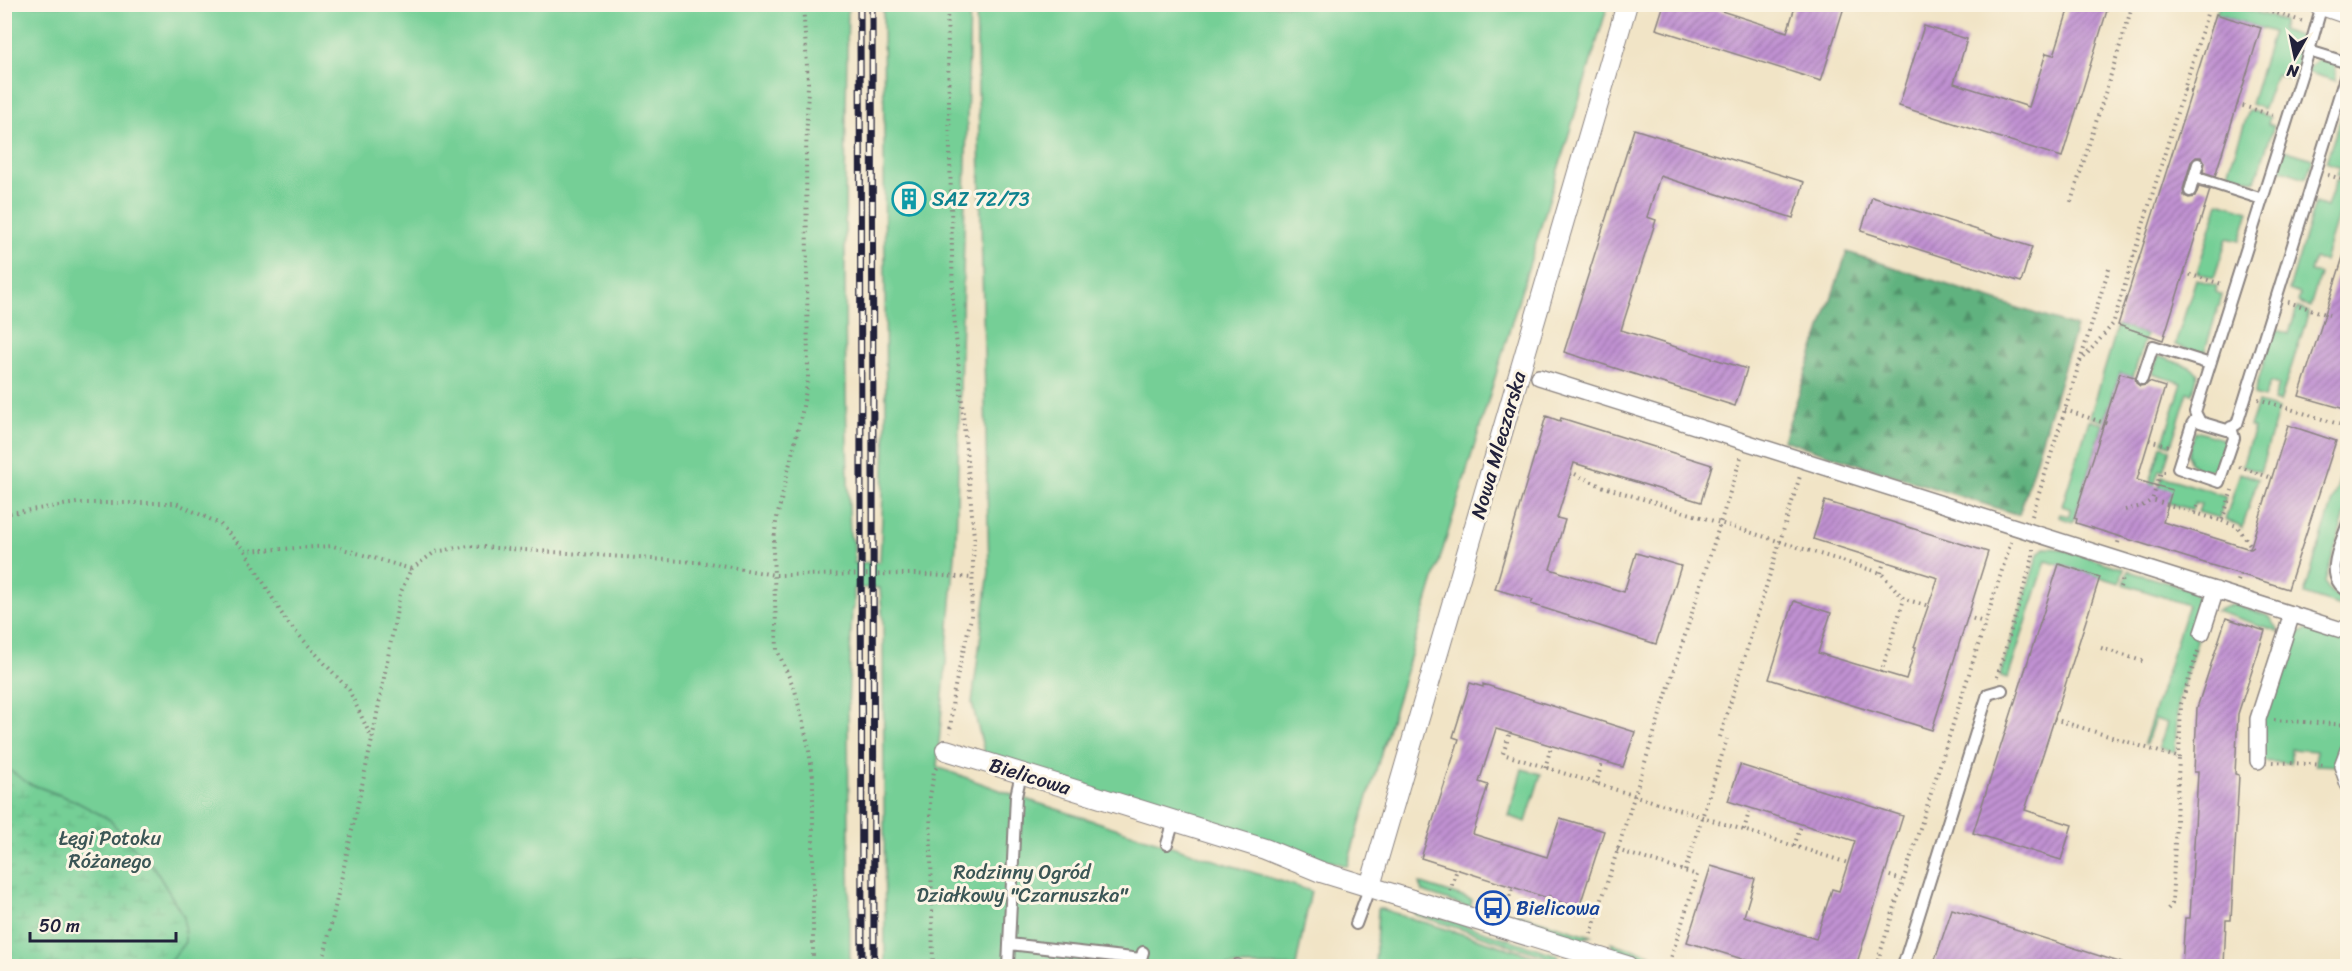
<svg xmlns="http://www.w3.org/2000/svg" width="2352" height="971" viewBox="0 0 2352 971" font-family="Sriracha,sans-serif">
  <defs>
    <pattern id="forest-firs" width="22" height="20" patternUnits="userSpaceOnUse" patternTransform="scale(1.5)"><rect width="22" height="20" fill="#60b27f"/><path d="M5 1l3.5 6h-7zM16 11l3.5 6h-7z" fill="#4f9069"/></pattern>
    <pattern id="wetland-marsh" width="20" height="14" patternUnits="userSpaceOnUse" patternTransform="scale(1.5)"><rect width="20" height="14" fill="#75cf96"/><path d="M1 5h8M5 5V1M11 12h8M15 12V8" fill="none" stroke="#65b182"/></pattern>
    <pattern id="building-hatch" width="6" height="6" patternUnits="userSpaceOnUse" patternTransform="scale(1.5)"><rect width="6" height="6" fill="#c091d1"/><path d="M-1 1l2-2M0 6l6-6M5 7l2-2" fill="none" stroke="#9c76ab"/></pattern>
  </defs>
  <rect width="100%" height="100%" fill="#fcf5e5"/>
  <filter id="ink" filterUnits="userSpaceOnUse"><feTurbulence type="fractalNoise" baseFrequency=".0167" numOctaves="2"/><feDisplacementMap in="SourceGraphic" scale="12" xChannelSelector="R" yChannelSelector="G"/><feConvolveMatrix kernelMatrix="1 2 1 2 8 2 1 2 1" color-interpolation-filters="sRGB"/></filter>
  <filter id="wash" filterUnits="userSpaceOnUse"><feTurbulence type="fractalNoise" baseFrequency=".008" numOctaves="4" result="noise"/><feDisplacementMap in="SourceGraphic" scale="24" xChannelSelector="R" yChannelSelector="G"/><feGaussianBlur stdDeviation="1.35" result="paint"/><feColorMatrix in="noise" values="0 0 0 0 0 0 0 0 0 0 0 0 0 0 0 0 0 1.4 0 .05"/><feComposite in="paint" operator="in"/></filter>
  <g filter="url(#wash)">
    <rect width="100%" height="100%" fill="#f1e4c6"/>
    <path fill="#75cf96" stroke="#4c7868" stroke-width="1.5" d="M4 5H848C844 181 843 358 850 535L854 543V563L880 562 886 424 883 5H970L956 544 937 767 1016 796 1311 891 1296 966H885L883 621 880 588H854V608L852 609 848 712 850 966H5Z
      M976 5H1608L1347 866 987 763 972 703 989 571Z
      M2219 5H2233L2284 21 2281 30 2305 38 2293 79 2276 74 2264 109 2251 104 2273 32 2216 14Z
      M2319 59 2333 62 2336 69V81L2307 72 2310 66Z
      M2249 110 2270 117 2268 124 2274 126 2255 181 2228 173Z
      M2342 114 2347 115V178L2337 175 2340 167 2326 162Z
      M2284 150 2313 159 2306 178 2278 169Z
      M2336 180 2347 184V187L2324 261 2314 259 2310 272 2320 274 2310 307 2298 302 2300 294 2289 290 2315 203 2327 207Z
      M2219 202 2249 211 2240 241 2227 238 2214 278 2197 272Z
      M2196 279 2217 286 2215 292 2222 295 2204 354 2175 345Z
      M2297 307 2309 312 2280 402 2274 400 2279 385 2270 382 2264 398 2254 395 2274 329 2289 334Z
      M2118 325 2146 335 2133 377 2120 373 2104 421 2090 417Z
      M2158 356 2190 367 2198 373 2193 393 2188 392 2171 445 2163 442 2182 383 2152 374Z
      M2258 403 2279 409 2260 472 2242 466 2254 428 2250 426Z
      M2089 420 2103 424 2073 522 2059 517 2060 514 2070 516 2071 509 2062 506Z
      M2195 431 2226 440C2221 456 2221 472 2201 471L2190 463 2188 454Z
      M2161 446 2170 449 2163 471 2159 470 2150 499 2144 502Z
      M2347 455V508L2325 581C2328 593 2336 596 2347 600V608L2304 594Z
      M2240 473 2258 479 2242 529 2239 525 2225 520Z
      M2162 476 2226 496 2219 518 2198 512 2201 504 2195 502 2192 510 2156 499Z
      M2045 548 2062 549 2124 569 2120 583 2046 561 2008 678 2000 676 2038 554Z
      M2128 571 2188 589 2194 593 2203 607 2195 637 2198 638 2178 700 2175 752 2159 748 2167 723 2155 719 2146 744 2144 743 2188 605 2124 584Z
      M2233 604 2269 616 2280 632 2216 611Z
      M2312 628 2347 640 2348 750 2342 766 2316 765V751L2291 749V763L2258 761V719L2293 636Z
      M1522 769 1541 774 1526 822 1509 816Z
      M1419 883 1472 900 1470 908 1422 892Z
      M1378 908 1566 966H1375Z
      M1413 909 1558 955 1557 960 1416 915Z
      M1516 913 1591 936 1575 941 1514 922Z
      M1611 943 1650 954 1641 961 1614 954Z"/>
    <path fill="url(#forest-firs)" stroke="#416a5d" stroke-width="1.5" d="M1847 252 2076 327 2019 515 1783 440Z"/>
    <path fill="url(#wetland-marsh)" stroke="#4c7868" stroke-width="1.5" d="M5 767 28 783 73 800 109 819 131 845 153 866 184 917 185 942 166 966H5Z"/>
    <g id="blocks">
      <path fill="url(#building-hatch)" d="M1664 4H1713L1712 8 1787 32 1796 4H1845L1821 81 1656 29Z
        M2070 4H2109L2062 157 1899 106 1924 26 1967 39 1954 83 2029 107 2046 53 2054 55Z
        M2216 14 2261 28 2215 176 2203 172 2205 163 2201 157H2196L2191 162 2183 189 2184 196 2189 198 2195 197 2199 187 2210 190 2163 340 2118 325Z
        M1634 129 1804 182 1793 218 1660 176 1647 217 1656 220 1621 330 1747 369 1735 406 1564 352Z
        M1872 197 2032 247 2021 282 1861 231Z
        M2344 254 2348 255V410L2299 396Z
        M2120 373 2135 377 2136 383 2140 386 2146 385 2149 382 2165 387 2137 480 2172 490 2163 522 2250 549 2288 425 2336 441 2288 589 2076 523 2077 519 2074 518Z
        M1546 416 1560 421 1561 418 1712 465 1701 502 1574 463 1557 518 1565 520 1550 569 1624 592 1636 553 1681 566 1656 644 1531 604 1533 600 1495 589Z
        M1825 501 1988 552 1932 730 1769 679 1794 601 1831 613 1818 653 1906 679 1916 647H1914L1938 578 1813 539Z
        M2059 564 2100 577 2025 810 2072 825 2061 860 1973 833Z
        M2226 618 2265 631 2238 714 2235 774 2239 775 2231 920H2226L2224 966H2182L2185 918H2190L2198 772H2194L2197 708Z
        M1470 683 1483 687V684L1635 732 1623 767 1496 729 1479 782 1488 785 1473 834 1547 857 1560 818 1604 831 1579 908 1421 858 1459 739 1453 737Z
        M1740 765 1903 816 1856 966H1765L1687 942 1711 866 1755 879 1744 916 1816 939 1832 889 1839 891 1855 841 1728 801Z
        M1952 909 2122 963 2121 966H1933Z"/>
    </g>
  </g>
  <g filter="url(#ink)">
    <use href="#blocks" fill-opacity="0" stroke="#8a8380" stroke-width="1.5"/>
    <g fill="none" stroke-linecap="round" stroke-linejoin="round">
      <defs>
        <path id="service" d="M2322 5 2309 51 2348 63
          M2309 51 2195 412 2200 422 2227 430 2237 424 2348 68
          M2194 177 2198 164
          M2190 191 2194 177 2262 199
          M2142 379 2153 346 2210 364
          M2197 417 2192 424 2178 468 2219 482 2234 438 2231 427
          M2348 523C2341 544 2322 577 2348 591
          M1167 844 1174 821
          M1356 924 1370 886
          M1009 944 1141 959 1143 952
          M1008 966 1016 796 1021 774
          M1236 966 1237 965
          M1903 966 1988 694 2002 690"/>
        <path id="pedestrian" d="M1539 377 2348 632
          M2202 633 2216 590
          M2348 750 2342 766 2348 784
          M2258 761V719L2292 614"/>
        <path id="minor" d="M2319 4 2348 14
          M946 750 1265 849 1321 872 1627 966
          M1370 886 1627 4"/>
      </defs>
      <use href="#service" stroke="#8a8380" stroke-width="14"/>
      <use href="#pedestrian" stroke="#8a8380" stroke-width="18"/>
      <use href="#minor" stroke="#8a8380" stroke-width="22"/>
      <path stroke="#8a8380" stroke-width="4" stroke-dasharray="1.5 4.5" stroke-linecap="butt" d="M803 4 808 82 806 156 808 379 802 412 776 522 773 551 777 650 795 690 808 744 813 777V966
        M947 4 953 303 974 537 971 618 953 695 950 733
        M2249 4 2304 22
        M2184 90 2196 93
        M2237 104 2275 116
        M2328 175 2348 181
        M2071 202 2133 4
        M2133 256 2143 260
        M2184 273 2222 284
        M2288 302 2329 315
        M2080 362 2113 324 2210 4
        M2258 399 2348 427
        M2065 410 2108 424
        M2149 440 2172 447
        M2239 467 2272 478
        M2165 472H2161L2152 500 2222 521 2232 490
        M1575 474 1601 486 1881 573 1904 599 1929 606
        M2125 510 2142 506 2152 500
        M2195 513 2198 503
        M4 514 77 503H176L220 524 245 551 333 546 411 569
        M2032 516 2109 268
        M2222 521 2237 526 2253 549
        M2118 543 2121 532
        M245 551 286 621 349 690 372 739
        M1881 573 1884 561
        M2238 581 2242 570
        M2120 587 2124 576
        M1967 617 1984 622
        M2101 648 2145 662
        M1881 673 1904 599
        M1997 677 2033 557V549
        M2054 719 2179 758 2172 904 2166 911
        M2274 720 2348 725
        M1509 735 1503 754 1848 863
        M1720 737 1800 476
        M2179 758 2181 704 2199 648
        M2273 762 2326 765
        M1545 768 1551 747
        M1596 784 1602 763
        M1744 830 1749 812
        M1794 846 1801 826
        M1617 850 1697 875 1671 958
        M1685 871 1727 739
        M1884 874 1902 880
        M1450 891 1457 869
        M1506 908 1513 885
        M1543 919 1550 895
        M1591 934 1741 457
        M322 966 372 740 400 594 411 569 435 552 468 546 709 563 774 575 914 574 973 578
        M933 966 930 797 934 771 938 765
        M1876 966 2011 542"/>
      <use href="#service" stroke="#fff" stroke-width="10"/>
      <use href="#pedestrian" stroke="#fff" stroke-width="15"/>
      <use href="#minor" stroke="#fff" stroke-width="20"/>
      <defs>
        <path id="rail" d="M860 4 862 966
          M872 4 874 966"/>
      </defs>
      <use href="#rail" stroke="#22223b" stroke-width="7"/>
      <use href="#rail" stroke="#fcf5e5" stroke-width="4.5" stroke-dasharray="14" stroke-linecap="butt"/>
    </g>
  </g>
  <defs>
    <symbol id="building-ring" viewBox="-11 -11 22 22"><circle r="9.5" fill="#fcf5e5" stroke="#0f9aa8" stroke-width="1.5"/><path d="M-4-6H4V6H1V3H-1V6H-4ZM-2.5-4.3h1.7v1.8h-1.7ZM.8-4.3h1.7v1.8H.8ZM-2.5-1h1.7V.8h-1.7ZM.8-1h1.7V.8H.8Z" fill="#0f9aa8"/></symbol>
    <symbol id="bus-ring" viewBox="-11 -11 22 22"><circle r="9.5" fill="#fcf5e5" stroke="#1a4fb4" stroke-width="1.5"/><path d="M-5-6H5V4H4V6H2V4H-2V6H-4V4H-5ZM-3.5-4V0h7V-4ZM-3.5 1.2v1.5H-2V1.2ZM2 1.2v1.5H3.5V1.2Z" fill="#1a4fb4"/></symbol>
  </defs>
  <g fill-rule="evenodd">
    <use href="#building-ring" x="890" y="180" width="38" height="38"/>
    <use href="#bus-ring" x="1474" y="889" width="38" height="38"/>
  </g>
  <g text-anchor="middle" stroke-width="6" stroke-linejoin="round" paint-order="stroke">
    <g font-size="20" fill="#0d838f" stroke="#fcf5e5" text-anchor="start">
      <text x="932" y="206">SAZ 72/73</text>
    </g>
    <g font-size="20" fill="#22223b" stroke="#fcf5e5">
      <text transform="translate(1498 445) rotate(-74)" y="7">Nowa Mleczarska</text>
      <text transform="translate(1030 776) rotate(17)" y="7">Bielicowa</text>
    </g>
    <g font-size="20" fill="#3b5656" stroke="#fcf5e5">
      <text x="110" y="845">Łęgi Potoku<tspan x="110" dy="23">Różanego</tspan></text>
      <text x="1022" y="879">Rodzinny Ogród<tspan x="1022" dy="23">Działkowy "Czarnuszka"</tspan></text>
    </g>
    <g font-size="20" fill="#164399" stroke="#fcf5e5" text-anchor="start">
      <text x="1516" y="915">Bielicowa</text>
    </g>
  </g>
  <rect width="2352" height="971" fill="none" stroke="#fcf5e5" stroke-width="24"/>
  <g transform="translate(2295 57) rotate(189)" stroke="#fcf5e5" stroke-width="4.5" paint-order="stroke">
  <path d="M0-4.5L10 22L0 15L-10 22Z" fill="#22223b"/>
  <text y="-9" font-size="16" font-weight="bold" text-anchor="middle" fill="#22223b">N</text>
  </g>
  <path d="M30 932v9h146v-9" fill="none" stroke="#22223b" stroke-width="3"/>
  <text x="39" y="932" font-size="18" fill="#22223b" stroke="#fcf5e5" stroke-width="4.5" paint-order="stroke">50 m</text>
</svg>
